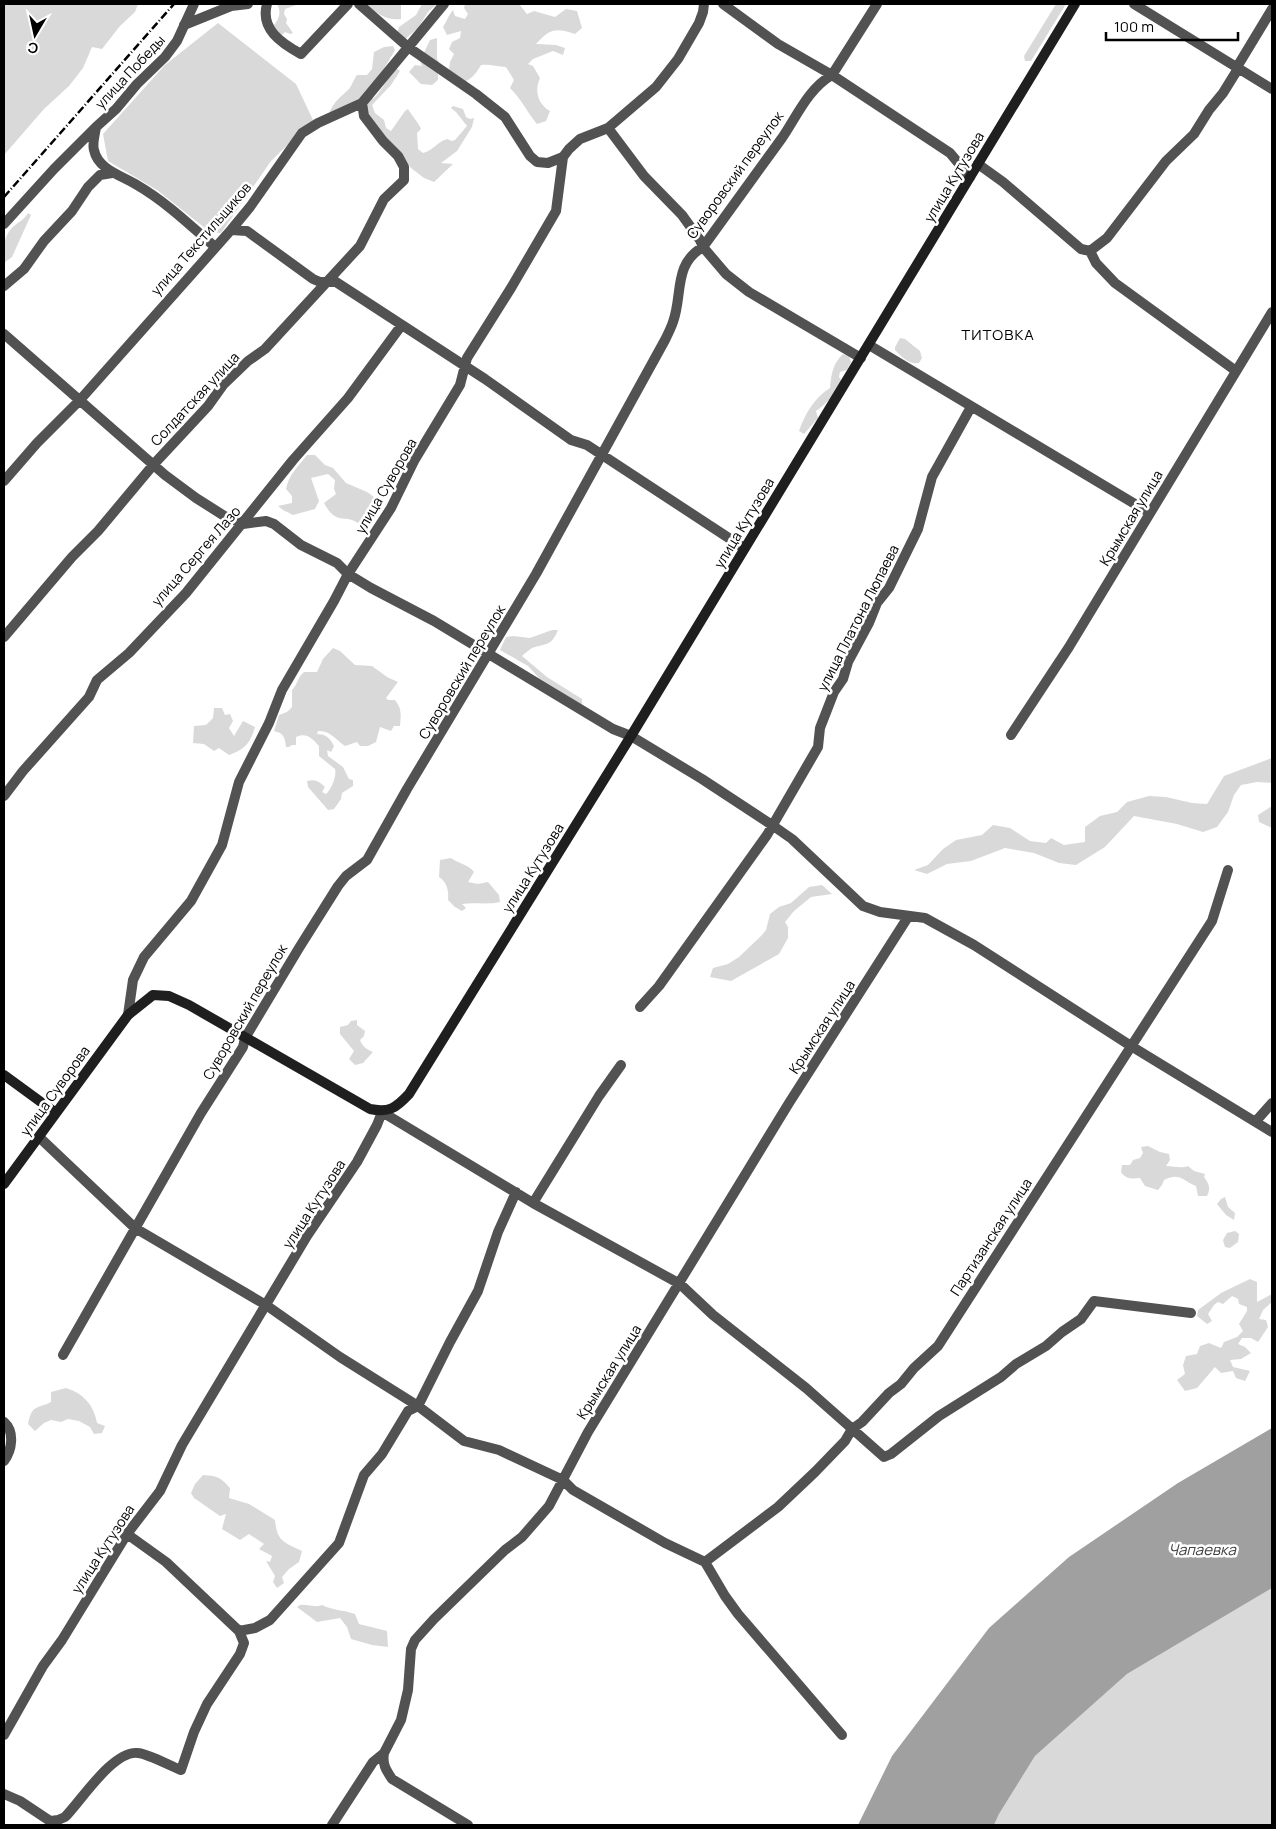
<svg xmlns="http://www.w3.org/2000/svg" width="1276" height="1829" viewBox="0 0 1276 1829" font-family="Manrope,sans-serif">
  <rect width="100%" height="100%" fill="#fff"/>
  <path fill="#d9d9d9" d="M8 4H138L135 12 120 26 102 49 92 47 83 68 69 86 44 109 4 155V5Z
    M277 4H299L285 9 284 14 287 19 286 23 293 33 290 34 285 32 281 36 274 31V25C280 18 281 12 277 4Z
    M369 4H401V19C387 21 378 14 368 6Z
    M422 4H437L428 12 418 28 404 40 397 33 399 27 416 15Z
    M465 4H519L527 14 534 11 555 17 566 9 577 11 582 28 575 34C556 27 549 29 536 44L556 45 565 48 563 55 553 51 533 59 528 64 533 66 540 78C534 91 538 104 550 111L546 121 537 124C527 112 522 100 510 88L514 80 506 67C497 67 490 64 481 65 477 72 472 79 464 82L449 70 450 62 454 54 449 49 452 42 460 38 461 31 447 35 443 27C447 21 448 16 453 10L455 16 465 19 468 14 464 8Z
    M1056 4H1066L1031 61H1025L1024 56Z
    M218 23 296 84 313 120 271 161 221 233 210 232 157 190 108 161 103 134 165 65Z
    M437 38V59L441 66 438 72V80L432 85 421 84 409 72 415 65 422 66 420 61 430 40Z
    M393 46 395 50 382 72 372 97 373 99C383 90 387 78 396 68L400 71 391 85 372 105 375 113 384 120 386 128 391 131 405 111 408 109C411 114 420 125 421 129L417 133 418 149 423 153C434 150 437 142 447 139L452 141 455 140 467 126 456 112 451 108 453 106 463 109 466 117 470 119 474 118 472 127 457 151 441 163 453 164 434 182 424 178 411 168 405 159 376 129 359 100 329 113C335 100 340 98 349 89 352 85 354 79 357 75H367L372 69 374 52 384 47Z
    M28 213 31 215 12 257 4 263C4 249 2 237 14 226 20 221 24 220 28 213Z
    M900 338 905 339 920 351 922 358 919 363C909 365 902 357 895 350V347Z
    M843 354 849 356 851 362 847 370 840 372 839 377 842 381C838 392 825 405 816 411L818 418 804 434 799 431C805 414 814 398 830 388 831 375 833 363 843 354Z
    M307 455H315L325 465 333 468 346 483 367 492 374 497 371 505 358 523C346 514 336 526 324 503L336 494 334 489 335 480 328 474 311 478 319 501 315 509 293 515 283 510 278 506 292 503V496L286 489C289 474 298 467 307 455Z
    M767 490 752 517 746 515 760 492Z
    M552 630H558C551 647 546 643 532 648 529 650 525 653 522 656L547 677 582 699V705L539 678 528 666 500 650 506 637 513 636 530 638Z
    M333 648 340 651 355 665 372 666 387 677 398 682 386 698 388 700H395C402 709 401 715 400 726H394L391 731 380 727 376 742 368 746H360L357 742 345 746C336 740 330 730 318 731L317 734C326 734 330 738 334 746L331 752 327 750 328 756 343 767 349 779 353 780V786L342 793 341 799 334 809 328 810 308 787 307 781C315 779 319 781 325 787L322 792 326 794C331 790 337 776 335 769L319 756V746C312 738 306 732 296 737V745H292L289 747H286C285 738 284 733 274 731L279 715 287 712 292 707V690C298 684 297 678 304 672H317L323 659Z
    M214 708H222L225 715 230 714 233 721 229 728 234 736 243 721 255 727C250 744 245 749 229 755L219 748 214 751 204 744 193 743 194 726 206 725 213 718Z
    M1272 758V783L1257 782 1241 785 1234 795 1228 812 1217 827 1203 832 1177 824 1134 816 1105 847 1076 865 1059 863 1034 853 1005 848 971 861 947 864 927 874 914 870 928 865 943 849 956 840 982 835 993 825 1010 828 1030 841 1046 843 1051 838 1064 845 1085 842V827L1100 816 1117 812 1127 802 1149 796 1166 797 1192 803 1207 804 1224 776Z
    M1272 806V828L1259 822 1258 815Z
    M451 858C459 864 468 864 474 872L468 882 478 884 488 882 499 895 500 902C487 905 475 902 462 904L466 908 462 911 455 907 448 900C449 891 447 882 439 877L440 860Z
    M822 885 832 894 811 897 794 911 785 922 788 927V938L779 954 731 981 710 977 713 968 728 964 739 957 762 935 766 930 770 914 779 907 791 903 809 887Z
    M357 1020V1025L365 1031 364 1036 360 1040C363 1047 366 1049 373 1052L363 1063 355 1065 349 1059 354 1051 340 1034V1027L348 1025 351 1021Z
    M1148 1146 1160 1152 1169 1154 1170 1160 1166 1166C1175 1166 1180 1169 1188 1166L1194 1171 1205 1174 1204 1177C1209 1184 1211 1188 1207 1196H1198L1196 1186C1182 1180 1179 1172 1164 1180L1162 1185 1158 1190 1145 1186 1140 1178C1131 1179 1126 1179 1121 1172L1122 1165H1130L1133 1160 1140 1158 1143 1153 1141 1147Z
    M1225 1197 1228 1207 1235 1213 1234 1220 1226 1215 1217 1204 1221 1199Z
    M1235 1231 1239 1234 1238 1242 1230 1248 1225 1247 1223 1240 1227 1233Z
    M1250 1279 1257 1282V1302L1272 1294V1302L1263 1310 1259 1319 1266 1320 1268 1327 1258 1342 1251 1338H1242L1238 1344 1245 1347 1251 1353 1241 1359 1230 1360 1233 1367 1250 1371 1245 1381 1236 1378 1233 1371 1221 1373 1215 1367 1197 1388 1185 1391 1177 1380 1185 1374 1183 1365 1186 1356 1197 1354 1200 1346 1209 1343 1221 1348 1224 1342 1237 1337 1243 1331 1239 1324 1247 1311V1307L1239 1304 1238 1299 1232 1296 1223 1304 1218 1302 1214 1305 1208 1314 1212 1321 1207 1324 1197 1316 1198 1310 1221 1293Z
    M66 1388C83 1393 94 1405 97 1423L105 1426 102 1433 94 1434 90 1427 79 1421 68 1419 61 1422 51 1420 44 1423 35 1431 28 1424C32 1404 37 1409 51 1402V1392Z
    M203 1475C218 1476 220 1477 230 1488L229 1498 249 1504 275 1520C277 1542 284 1542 302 1551L299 1562 289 1569 282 1577 284 1583 277 1588 273 1582 275 1576 266 1561 270 1562 272 1556 259 1549 264 1544 249 1534 240 1540 222 1529 226 1514 220 1516 194 1498 191 1493 195 1484Z
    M1272 1588V1825H994L999 1814 1035 1756 1127 1674Z
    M300 1605C308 1604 314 1608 322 1605 332 1610 343 1610 355 1614L359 1624 387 1631 388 1647 372 1645 351 1639 347 1627 340 1618 317 1622 297 1607Z"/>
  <path fill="#a0a0a0" d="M1272 1428V1588L1127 1674 1035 1756 999 1814 994 1825H858L892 1756 989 1628 1069 1557 1178 1483Z"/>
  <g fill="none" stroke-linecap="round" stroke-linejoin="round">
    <path stroke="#525252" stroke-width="10" d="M194 4 177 41 165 57 137 84 116 109 96 127C95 134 92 144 94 150 98 170 123 176 137 185 166 202 190 225 215 247
      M267 4C260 29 281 43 301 54L348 4
      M359 4 408 47 476 94 505 117 530 156 537 162 548 163 563 157
      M723 4 778 44 832 75 950 153 970 177
      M1134 4 1272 89
      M184 25 231 6 248 4
      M608 128 644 176 682 215 700 240 703 247 726 274 749 292 861 358
      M978 164 1003 182 1081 249 1090 251 1096 263 1115 283 1236 371
      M4 224 54 169 96 127
      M231 230 247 231 313 279 320 282H336L485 379 571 440 587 445 744 548
      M1090 251 1107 238 1166 161 1194 134 1209 110 1223 93 1236 72 1237 67 1272 9
      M4 286 24 269 44 241 72 211 88 187 100 175 112 173
      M4 334 165 475 196 498 226 517 243 524 266 521 274 524 301 545 337 563 348 574 371 588 434 621 613 729 631 736 702 779 772 825 792 839 863 906 880 912 925 918 974 945 1131 1046 1272 1132
      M869 345 1150 513
      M4 481 37 443 79 401 231 230 250 207 302 133 318 123 362 103 444 4
      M4 637 72 557 98 531 154 464 208 406 223 385 248 361 265 349 360 246 384 199 404 180V167L398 156 383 141 364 116 362 103
      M1011 735 1069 647 1272 312
      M4 796 23 771 89 697 97 680 129 653 186 593 293 460 348 398 401 326
      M640 1007 659 986 767 835 818 747 820 728 834 692 843 679 848 662 869 623 877 603 889 588 918 529 932 477 971 407
      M128 1015 133 980 144 957 191 901 222 845 239 782 269 723 282 690 334 601 348 574 391 508 414 461 460 385 467 358 511 288 556 211 563 157 569 149 580 139 608 128 656 87 678 59 699 23 703 12 704 4
      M1256 1121 1272 1103
      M39 1137 135 1228 266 1305 340 1357 418 1406 464 1441 499 1450 563 1480 573 1490 665 1543 705 1562 725 1596 738 1614 842 1735
      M533 1203 599 1096 621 1065
      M63 1355 201 1113 243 1047 245 1038 299 948 338 886 346 876 367 860 407 789 536 574 665 340C668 334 671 328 673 322 683 295 673 264 703 247 729 211 756 174 782 138 797 116 808 89 832 75L877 4
      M4 1422C15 1432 12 1450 4 1461
      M127 1534 166 1562 239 1631
      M705 1562 778 1507 815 1472 845 1441 852 1429 862 1422 889 1393 901 1384 914 1368 938 1346 1212 921 1228 870
      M4 1735 43 1666 62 1640 127 1534 160 1491 182 1445 307 1236 357 1162 377 1125 382 1112 533 1203 680 1284 713 1315 806 1388 884 1457 891 1454 939 1416 1001 1377 1016 1364 1046 1346 1062 1332 1081 1319 1094 1301 1191 1313
      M384 1753C382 1764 386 1770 392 1779L468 1825
      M4 1794 20 1801 56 1825
      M51 1821 58 1820 65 1817C81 1801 113 1750 138 1753 149 1754 170 1766 181 1770L194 1732 207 1704 240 1654 244 1643 239 1631 255 1628 270 1620 339 1543 364 1475 382 1454 408 1411 418 1406 450 1342 478 1291 498 1232 516 1192
      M332 1825 373 1762 384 1753 401 1720 408 1690 411 1649 415 1640 434 1619 505 1550 522 1537 549 1506 588 1432 789 1103 908 917"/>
    <path stroke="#1f1f1f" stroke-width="10" d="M4 1075 56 1113
      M4 1184 128 1015 153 995 169 996 189 1005 370 1109C389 1113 396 1108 409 1094L631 736 1075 4"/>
    <path stroke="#000" stroke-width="2.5" stroke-dasharray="8 2.5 1 2.5" stroke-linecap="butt" d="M4 197 174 4"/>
  </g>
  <g text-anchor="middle" stroke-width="5" stroke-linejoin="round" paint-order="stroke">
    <g font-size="14" fill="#000" stroke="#fff">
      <text transform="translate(130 72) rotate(-47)" y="5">улица Победы</text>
      <text transform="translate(735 175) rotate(-54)" y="5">Суворовский переулок</text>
      <text transform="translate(954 177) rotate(-59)" y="5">улица Кутузова</text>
      <text transform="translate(201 239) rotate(-49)" y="5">улица Текстильщиков</text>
      <text transform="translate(195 399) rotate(-47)" y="5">Солдатская улица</text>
      <text transform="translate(386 486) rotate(-60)" y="5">улица Суворова</text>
      <text transform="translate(1131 518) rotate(-59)" y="5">Крымская улица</text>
      <text transform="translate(744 523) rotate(-59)" y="5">улица Кутузова</text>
      <text transform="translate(196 556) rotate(-49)" y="5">улица Сергея Лазо</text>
      <text transform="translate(858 618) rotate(-63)" y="5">улица Платона Люпаева</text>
      <text transform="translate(462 672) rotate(-59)" y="5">Суворовский переулок</text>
      <text transform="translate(533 868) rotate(-58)" y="5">улица Кутузова</text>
      <text transform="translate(245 1012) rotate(-60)" y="5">Суворовский переулок</text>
      <text transform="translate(822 1027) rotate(-57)" y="5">Крымская улица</text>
      <text transform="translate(55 1091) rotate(-54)" y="5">улица Суворова</text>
      <text transform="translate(314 1204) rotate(-57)" y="5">улица Кутузова</text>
      <text transform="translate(991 1237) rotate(-57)" y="5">Партизанская улица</text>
      <text transform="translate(609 1372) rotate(-58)" y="5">Крымская улица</text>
      <text transform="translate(103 1549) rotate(-57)" y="5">улица Кутузова</text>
    </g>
    <g font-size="15" letter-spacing="1" fill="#000" stroke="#fff">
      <text x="998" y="340">ТИТОВКА</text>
    </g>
    <g font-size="15" font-style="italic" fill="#414141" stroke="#fff">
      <text x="1202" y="1555">Чапаевка</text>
    </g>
  </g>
  <rect width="1276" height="1829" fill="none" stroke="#000000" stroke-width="10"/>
  <g transform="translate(35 35) rotate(189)" stroke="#ffffff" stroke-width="4" paint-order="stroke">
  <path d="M0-4L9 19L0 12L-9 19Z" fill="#000000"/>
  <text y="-8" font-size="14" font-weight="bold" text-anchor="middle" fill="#000000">С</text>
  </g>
  <path d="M1106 32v8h132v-8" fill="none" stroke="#000000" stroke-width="2.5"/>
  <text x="1114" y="32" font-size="15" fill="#000000" stroke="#ffffff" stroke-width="4" paint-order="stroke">100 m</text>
</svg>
